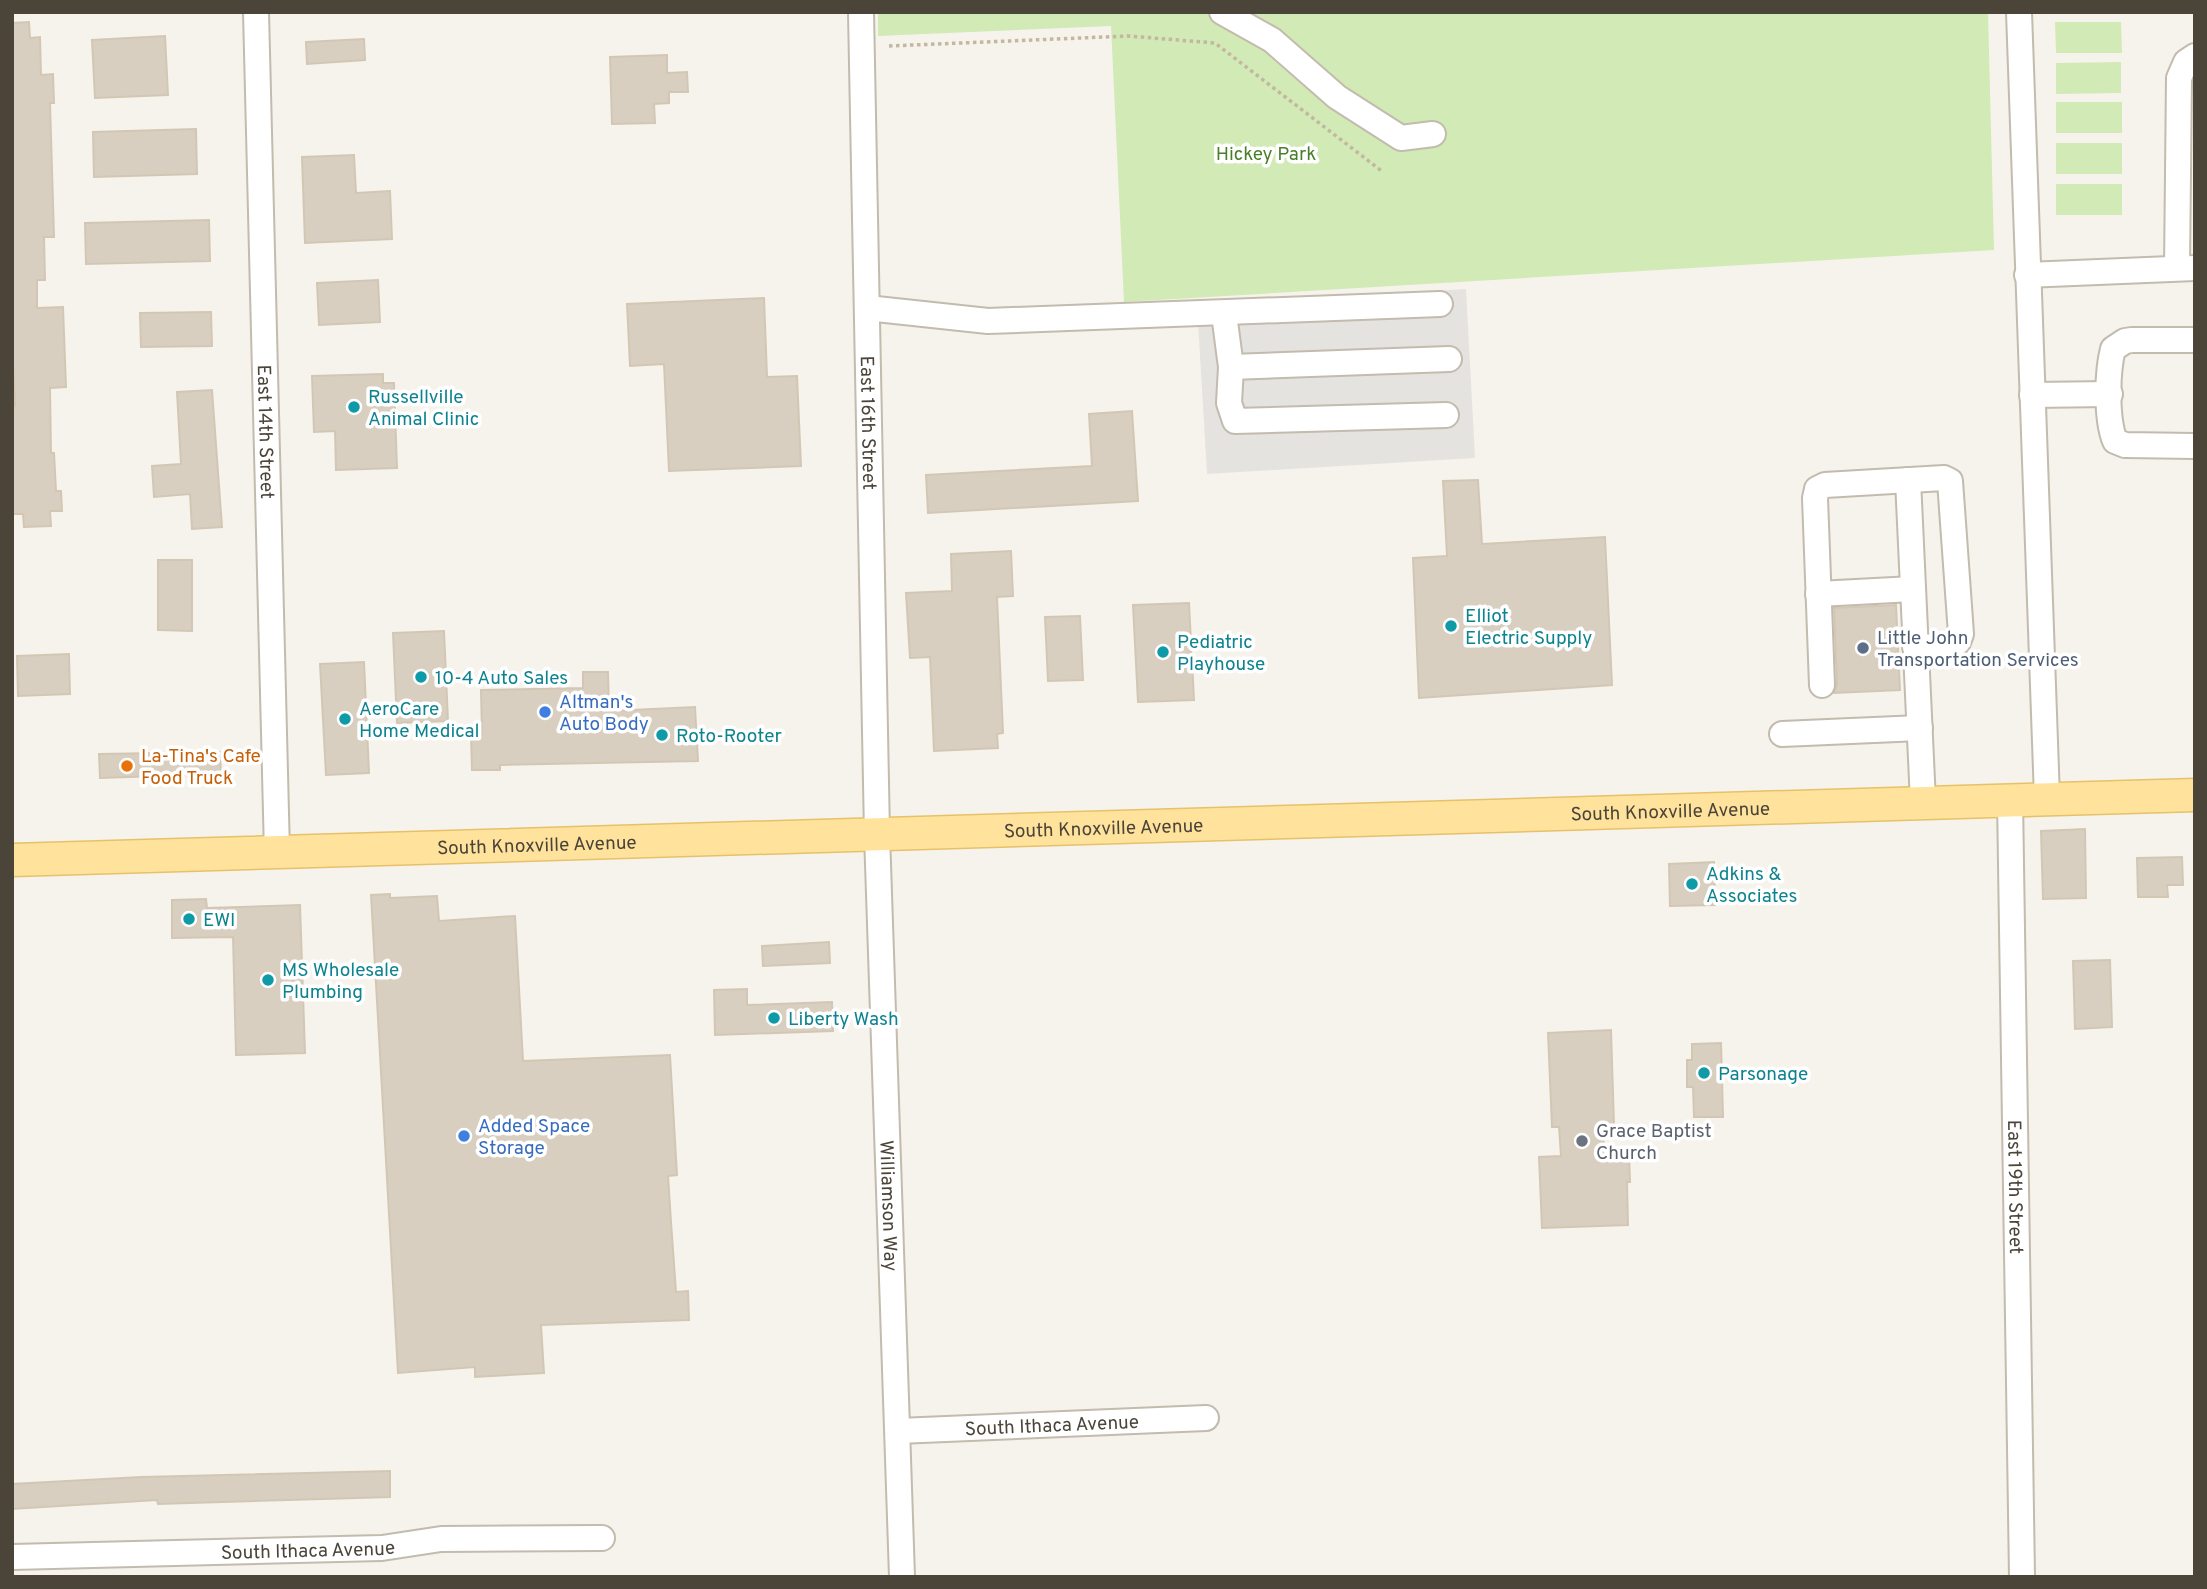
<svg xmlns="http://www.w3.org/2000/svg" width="2207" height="1589" viewBox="0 0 2207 1589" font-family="Overpass,sans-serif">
  <rect width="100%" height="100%" fill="#f6f3ec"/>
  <path fill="#d2eab5" d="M878 12H1988L1994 250 1124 302 1111 26 878 36Z
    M2055 22H2121L2122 53H2056Z
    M2121 62V93L2056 94V63Z
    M2056 102H2122V133H2056Z
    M2056 143H2122V174H2056Z
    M2056 184H2122V215H2056Z"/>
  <path fill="#e5e3e0" d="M1466 289 1475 458 1207 474 1197 305Z"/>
  <path fill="#d8cfc1" stroke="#d3c7b4" stroke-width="2" d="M29 22 30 38 40 37 41 75 53 74 54 103H50L54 237H44L45 280H37V308L63 307 66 387 50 388 51 453H54L56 491H61L62 511H50L51 526 24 527 23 514H12V406H15L12 344V23Z
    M165 36 168 95 95 98 92 40Z
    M364 39 365 60 307 64 306 42Z
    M667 55V73L687 72 688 92H669V103L654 104 655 123 612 124 610 57Z
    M196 129 197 174 94 177 93 132Z
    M354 155 356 193 390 191 392 239 305 243 302 157Z
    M209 220 210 261 86 264 85 223Z
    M378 280 380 322 319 325 317 283Z
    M764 298 767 377 797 376 801 466 669 471 664 364 630 366 627 304Z
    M211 312 212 346 141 347 140 313Z
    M383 374V383H394L397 468 336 470 335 431 314 432 312 376Z
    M212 390 222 527 192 529 190 494 154 497 152 466 181 464 177 392Z
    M1132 411 1138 501 928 513 926 475 1092 466 1089 414Z
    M1478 480 1482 544 1605 537 1612 685 1419 698 1413 558 1447 556 1443 481Z
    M1011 551 1013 596 997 597 1003 733 997 734 998 748 934 751 930 657 910 658 906 593 952 591 951 554Z
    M158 560H192V631L158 630Z
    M1189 603 1194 700 1138 702 1133 605Z
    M1896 605 1900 690 1834 693 1837 684 1834 608Z
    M1080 616 1083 680 1048 681 1045 617Z
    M444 631 448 721 397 723 393 633Z
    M69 654 70 694 18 696 17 656Z
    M364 662 369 773 326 775 320 664Z
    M583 672H608L609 711 695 707 698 761 500 765V770H472L471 735 482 734 481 690 583 688Z
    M220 752 221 774 100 778 99 754Z
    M2085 829 2086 898 2043 899 2041 831Z
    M2182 857 2183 885H2167L2168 897H2138L2137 858Z
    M1714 862 1715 905 1670 906 1669 864Z
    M390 894V898L437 896 439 921 515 916 523 1061 670 1055 677 1175 668 1176 671 1222 676 1292 688 1291 689 1320 541 1325 544 1373 475 1377V1367L398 1373 371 895Z
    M206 899 207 908 300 905 305 1053 236 1055 233 937 172 938V900Z
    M829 942 830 963 763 966 762 946Z
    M2110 960 2112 1027 2075 1029 2073 961Z
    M747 989V1005L832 1002 833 1031 715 1035 714 990Z
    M1611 1030 1614 1126H1603L1604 1155H1629L1630 1182H1627L1628 1225 1542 1228 1539 1157 1561 1156 1559 1127H1552L1548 1033Z
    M1721 1043 1723 1117H1694L1693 1087H1687V1060H1692V1044Z
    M390 1471V1497L158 1504 157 1500 12 1509V1484L141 1477Z"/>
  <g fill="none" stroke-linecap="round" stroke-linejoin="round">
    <defs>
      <g id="minor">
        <path id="s1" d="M256 12 277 853"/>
        <path id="s2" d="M861 12 877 834 902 1577"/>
        <path d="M1222 12 1272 40 1337 97 1401 138 1433 134"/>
        <path d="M2019 12 2047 798"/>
        <path d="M2177 268 2179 78 2186 62 2195 56"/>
        <path d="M2027 275 2195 268"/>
        <path d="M867 308 988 321 1440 304"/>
        <path d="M1224 314 1231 367 1229 403 1235 421 1446 415"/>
        <path d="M2195 340H2132L2125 341 2113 349C2107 372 2106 419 2115 441L2125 445 2195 446"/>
        <path d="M1231 367 1449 359"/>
        <path d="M2032 395 2110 394"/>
        <path d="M1908 480 1923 802"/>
        <path d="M1818 594 1913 589"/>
        <path d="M1822 685 1815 498 1817 489 1825 485 1944 478 1950 481 1961 634 1958 642 1950 646 1915 647"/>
        <path d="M1782 734 1920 728"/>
        <path id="s3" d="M2010 799 2022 1577"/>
        <path id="s4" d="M898 1431 1206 1418"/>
        <path id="s5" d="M12 1557 382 1548 441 1539 602 1538"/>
      </g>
      <g id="major">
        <path id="s6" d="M12 860 2195 795"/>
      </g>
    </defs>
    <use href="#minor" stroke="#c2bbae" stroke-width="28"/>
    <use href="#major" stroke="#e6c16a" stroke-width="35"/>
    <path stroke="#c4b79f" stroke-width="3.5" stroke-dasharray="3.5 3.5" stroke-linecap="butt" d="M889 46 1128 36 1215 43 1383 172"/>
    <use href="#minor" stroke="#fff" stroke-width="24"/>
    <use href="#major" stroke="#ffe39c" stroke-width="32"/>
  </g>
  <g fill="#0f9aa8" stroke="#fff" stroke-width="2.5">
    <circle cx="354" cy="407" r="7"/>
    <circle cx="1451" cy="626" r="7"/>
    <circle cx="1163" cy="652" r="7"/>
    <circle cx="421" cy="677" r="7"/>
    <circle cx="345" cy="719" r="7"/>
    <circle cx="662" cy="735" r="7"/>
    <circle cx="1692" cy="884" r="7"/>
    <circle cx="189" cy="919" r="7"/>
    <circle cx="268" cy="980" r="7"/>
    <circle cx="774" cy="1018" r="7"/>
    <circle cx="1704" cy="1073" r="7"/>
  </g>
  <circle fill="#5c6f8a" stroke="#fff" stroke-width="2.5" cx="1863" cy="648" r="7"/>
  <g fill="#3f7fe0" stroke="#fff" stroke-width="2.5">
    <circle cx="545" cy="712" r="7"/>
    <circle cx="464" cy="1136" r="7"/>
  </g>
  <circle fill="#e8710a" stroke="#fff" stroke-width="2.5" cx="127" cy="766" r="7"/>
  <circle fill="#6b7280" stroke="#fff" stroke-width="2.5" cx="1582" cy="1141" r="7"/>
  <g text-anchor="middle" stroke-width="7" stroke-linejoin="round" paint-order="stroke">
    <g font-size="19" fill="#4a7f2a" stroke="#fff">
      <text x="1266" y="160">Hickey Park</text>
    </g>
    <g font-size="19" fill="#0d838f" stroke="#fff" text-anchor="start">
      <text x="368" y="403">Russellville<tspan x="368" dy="22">Animal Clinic</tspan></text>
      <text x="1465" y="622">Elliot<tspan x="1465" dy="22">Electric Supply</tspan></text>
      <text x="1177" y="648">Pediatric<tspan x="1177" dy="22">Playhouse</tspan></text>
      <text x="435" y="684">10-4 Auto Sales</text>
      <text x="359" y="715">AeroCare<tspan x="359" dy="22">Home Medical</tspan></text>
      <text x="676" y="742">Roto-Rooter</text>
      <text x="1706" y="880">Adkins &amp;<tspan x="1706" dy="22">Associates</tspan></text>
      <text x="203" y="926">EWI</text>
      <text x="282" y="976">MS Wholesale<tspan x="282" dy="22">Plumbing</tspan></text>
      <text x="788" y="1025">Liberty Wash</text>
      <text x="1718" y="1080">Parsonage</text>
    </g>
    <g font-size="19" fill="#4b4439" stroke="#fff">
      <text dy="7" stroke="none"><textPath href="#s2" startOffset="411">East 16th Street</textPath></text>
      <text dy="7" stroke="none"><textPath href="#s1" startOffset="420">East 14th Street</textPath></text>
      <text dy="7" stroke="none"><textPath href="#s6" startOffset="1659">South Knoxville Avenue</textPath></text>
      <text dy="7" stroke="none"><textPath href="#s6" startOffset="1092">South Knoxville Avenue</textPath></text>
      <text dy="7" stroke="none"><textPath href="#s6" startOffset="525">South Knoxville Avenue</textPath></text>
      <text dy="7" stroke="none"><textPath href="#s3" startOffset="388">East 19th Street</textPath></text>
      <text dy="7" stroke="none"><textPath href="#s2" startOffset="1194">Williamson Way</textPath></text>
      <text dy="7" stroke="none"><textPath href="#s4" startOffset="154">South Ithaca Avenue</textPath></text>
      <text dy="7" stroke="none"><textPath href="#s5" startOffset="296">South Ithaca Avenue</textPath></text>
    </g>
    <g font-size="19" fill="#4e5e75" stroke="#fff" text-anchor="start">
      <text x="1877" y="644">Little John<tspan x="1877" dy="22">Transportation Services</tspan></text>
    </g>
    <g font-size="19" fill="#366cbe" stroke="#fff" text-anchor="start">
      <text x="559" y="708">Altman's<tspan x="559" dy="22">Auto Body</tspan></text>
      <text x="478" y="1132">Added Space<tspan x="478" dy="22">Storage</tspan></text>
    </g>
    <g font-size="19" fill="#c56008" stroke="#fff" text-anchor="start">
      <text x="141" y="762">La-Tina's Cafe<tspan x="141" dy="22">Food Truck</tspan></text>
    </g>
    <g font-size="19" fill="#5b616d" stroke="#fff" text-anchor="start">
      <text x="1596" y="1137">Grace Baptist<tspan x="1596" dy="22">Church</tspan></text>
    </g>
  </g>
  <rect width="2207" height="1589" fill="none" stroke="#4b4439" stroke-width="28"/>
</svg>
